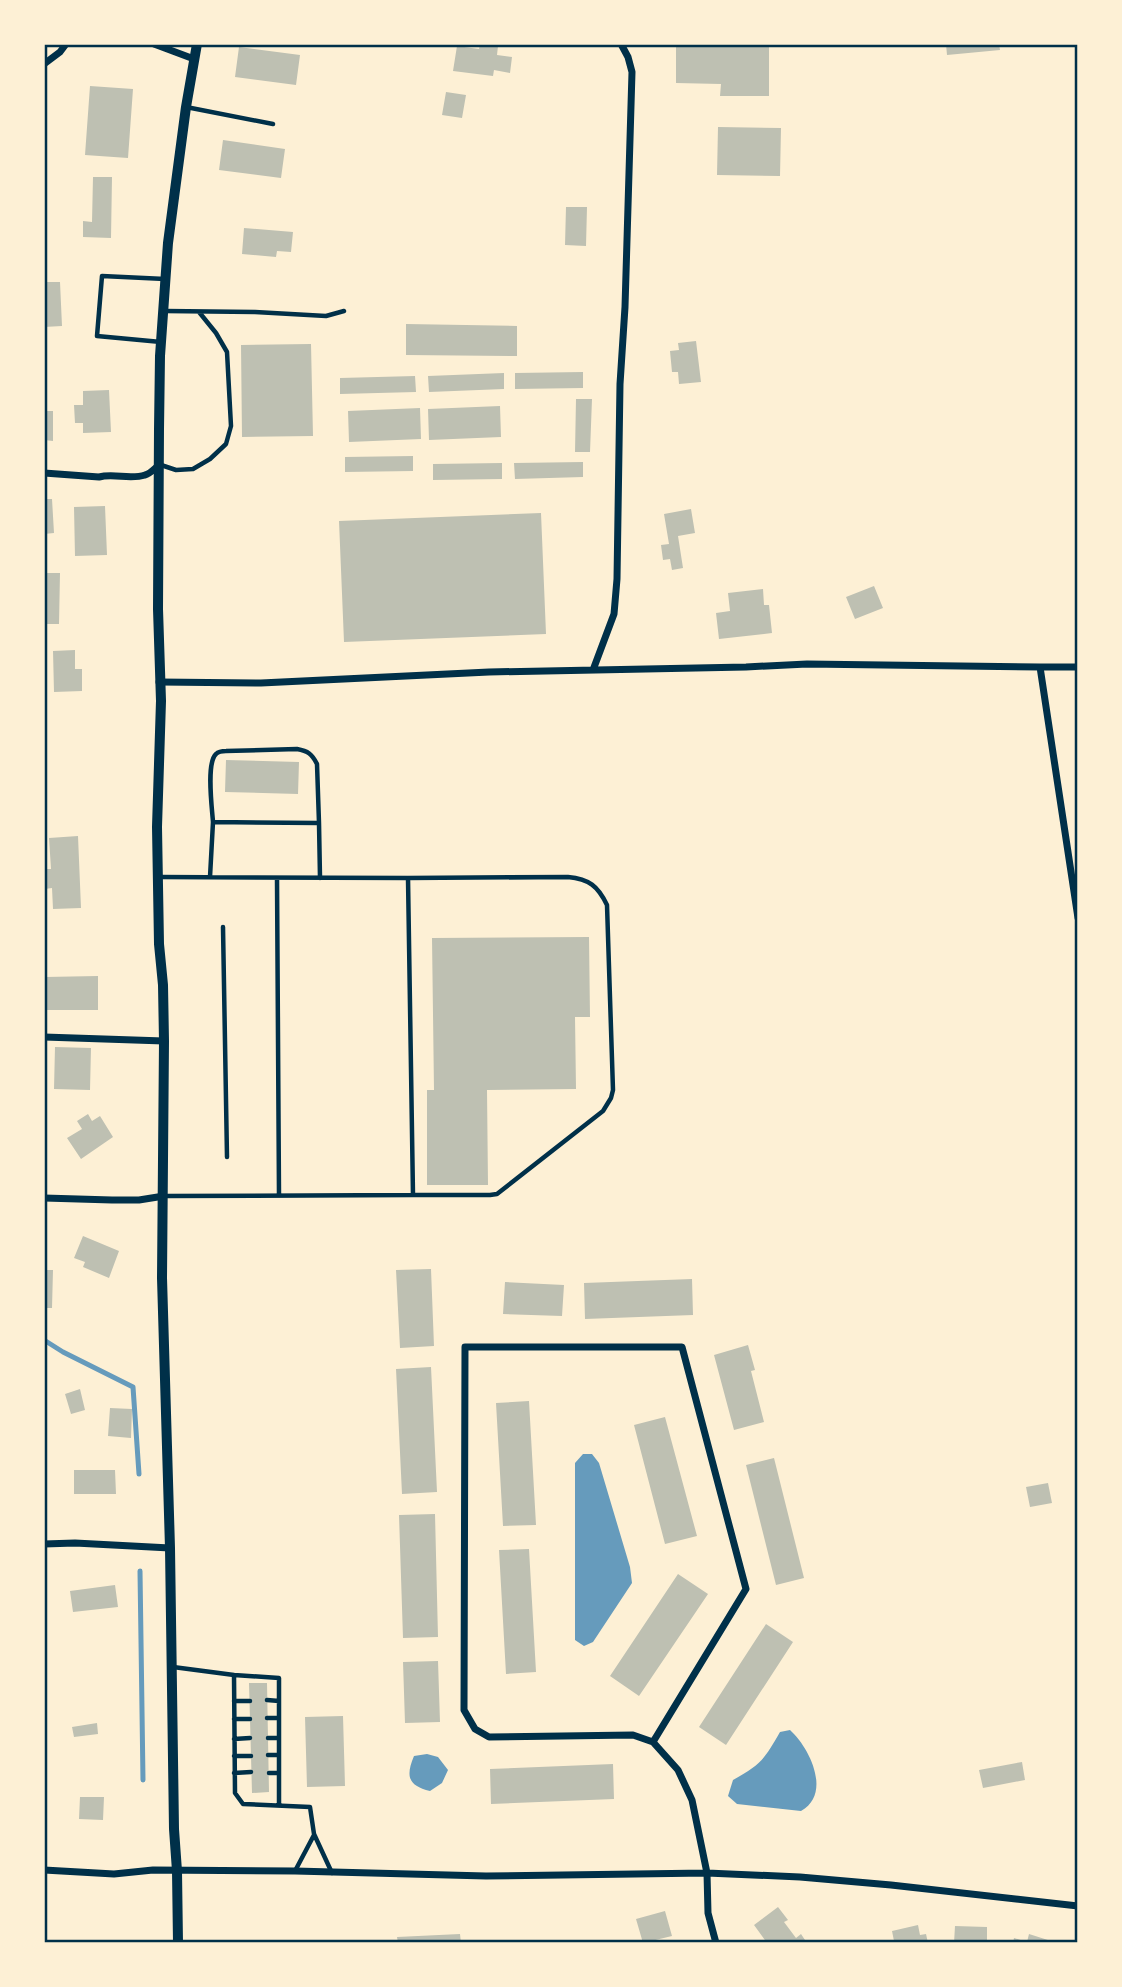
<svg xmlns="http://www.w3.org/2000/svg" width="1122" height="1987" viewBox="0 0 1122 1987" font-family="'Fira Sans',sans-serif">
  <rect width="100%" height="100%" fill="#fdf0d5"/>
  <path fill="#669bbc" d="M583 1454H592L599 1463 630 1567 632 1583 593 1642 584 1646 575 1640V1463Z
    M790 1730C810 1748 832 1794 801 1811L737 1804 728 1796 733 1780C761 1764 764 1760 780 1732Z
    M427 1754 438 1757 448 1770 442 1783 430 1791C409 1786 405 1777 414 1756Z"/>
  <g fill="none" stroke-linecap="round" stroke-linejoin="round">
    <path stroke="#669bbc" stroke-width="5" d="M44 1340 63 1352 133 1387 139 1474
      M140 1571 143 1780"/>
  </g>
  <path fill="#bec0b2" d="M480 44 498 46 497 55 512 57 510 73 494 70 493 76 453 71 457 46 479 49Z
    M946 44H999L1000 50 947 55Z
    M676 46 769 47V96H720L721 84 676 83Z
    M239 47 300 55 296 85 235 77Z
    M90 86 133 89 128 158 85 155Z
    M446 92 466 95 462 118 442 115Z
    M718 127 781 128 780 176 717 175Z
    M223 140 285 149 281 178 219 170Z
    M93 177H112L111 238 83 237V221L92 222Z
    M566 207H587L586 246 565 245Z
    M244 228 293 232 291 252 277 251 276 257 242 254Z
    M44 282H60L62 326 44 327Z
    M406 324 517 326V356L406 355Z
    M696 341 701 382 679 384 678 372H672L670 351 679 350 678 343Z
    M311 344 313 436 242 437 241 345Z
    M583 372V388L515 389V373Z
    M504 373V389L429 392 428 376Z
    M415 376 416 392 340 394V378Z
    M109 390 111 432 83 433V423H75L74 405H83V391Z
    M576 399H592L590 452H575Z
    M500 406 501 437 429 440 428 409Z
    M420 408 421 439 349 442 348 411Z
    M44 411H53V441L44 440Z
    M413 456V471L345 472V457Z
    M583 462V477L515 479 514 463Z
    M502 463V479L433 480V464Z
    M44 499H52L54 533 44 534Z
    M105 506 107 555 75 556 74 507Z
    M691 509 695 533 678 536 683 568 672 570 670 559 663 560 661 545 669 544 664 514Z
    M541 513 546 634 344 642 339 521Z
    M44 573H60L59 624H44Z
    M874 586 883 608 855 619 846 597Z
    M763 589 764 605H769L772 633 719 639 716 613 730 611 728 593Z
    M75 650V669H82V691L54 692 53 651Z
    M226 760 299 762 298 794 225 792Z
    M78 836 81 908 53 909 52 888 45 889 44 869H51L49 838Z
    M589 937 590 1017H575L576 1089 487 1090 488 1185H427V1090H434L432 938Z
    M98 976V1010H46L45 977Z
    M55 1047 91 1048 90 1090 54 1089Z
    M88 1114 92 1121 100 1116 113 1137 81 1159 67 1138 82 1129 77 1121Z
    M83 1236 119 1251 109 1278 83 1267 85 1262 74 1258Z
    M431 1269 434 1346 400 1348 396 1270Z
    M44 1270H53L52 1308H44Z
    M692 1279 693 1315 585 1319 584 1283Z
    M505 1282 564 1285 562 1316 503 1314Z
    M748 1345 755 1370 751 1371 764 1422 734 1430 714 1355Z
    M431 1367 437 1492 402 1494 396 1369Z
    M80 1389 85 1410 71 1414 65 1394Z
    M529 1401 536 1525 503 1526 496 1403Z
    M110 1408 132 1409 131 1438 108 1436Z
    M665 1417 697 1536 665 1544 634 1425Z
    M774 1458 804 1578 776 1585 746 1465Z
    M74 1470H115L116 1494H74Z
    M1048 1483 1052 1503 1030 1507 1026 1487Z
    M435 1514 438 1637 403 1638 399 1515Z
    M529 1549 536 1672 506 1674 499 1550Z
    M678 1574 708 1594 639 1696 610 1676Z
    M115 1585 118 1607 73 1612 70 1591Z
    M766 1624 793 1642 726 1745 699 1727Z
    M438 1661 440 1722 405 1723 403 1662Z
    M249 1683H267L269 1792 252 1793Z
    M343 1716 345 1786 307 1787 305 1717Z
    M97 1723 98 1734 74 1737 72 1727Z
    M1022 1762 1025 1780 983 1788 979 1770Z
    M613 1764 614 1799 491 1804 490 1769Z
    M80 1797H104L103 1820 79 1819Z
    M778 1907 788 1920 784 1922 796 1938 801 1934 807 1943H767L754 1925Z
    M665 1911 672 1936 643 1943 636 1919Z
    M918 1925 920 1935 926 1934 928 1943H888L894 1941 892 1931Z
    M955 1926 987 1927V1943H954Z
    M460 1934 461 1943H398L397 1937Z
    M1029 1934 1051 1941V1943H1013L1014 1938 1027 1942Z"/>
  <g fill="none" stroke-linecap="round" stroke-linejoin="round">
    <path stroke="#003049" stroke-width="4.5" d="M186 107 273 124
      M165 311 255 312 326 316 344 311
      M161 342 97 336 102 276 165 279
      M161 465 176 470 193 469 210 459 226 444 231 426 227 352 216 333 199 312
      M213 822C212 808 206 763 216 754 219 751 222 751 226 751L297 749C308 751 312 754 317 764L319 823
      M160 877 408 878 413 1195 165 1196
      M210 877 213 822 319 823 320 878
      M277 878 279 1195
      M408 878 568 877C589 879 598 886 607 905L613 1090 611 1098 603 1111 497 1194 490 1195H413
      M223 927 227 1157
      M173 1667 234 1675 235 1793 243 1804 310 1807 314 1834 332 1873
      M234 1675 279 1678V1805
      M267 1700 279 1701
      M234 1701H250
      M267 1718H279
      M234 1719H250
      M268 1738H279
      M234 1739 250 1738
      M268 1755H279
      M234 1756H251
      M234 1773 251 1772
      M269 1773H279
      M295 1871 314 1835"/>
    <path stroke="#003049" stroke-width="7" d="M154 44 194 59
      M44 64 60 52 66 44
      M44 473 99 477C114 473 130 480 145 475 150 474 155 468 159 465
      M1040 667H1078
      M593 670 614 614 617 579 620 384 625 307 632 72 628 57 621 44
      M159 682 261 683 489 672 746 667 807 664 1040 667 1078 918
      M44 1037 164 1041
      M44 1198 112 1200H139L164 1196
      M44 1544 75 1543 170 1548
      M653 1742 746 1589 682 1347H465L464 1710 475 1729 489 1737 633 1735 653 1742 678 1770 692 1800 707 1873 708 1913 716 1943
      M44 1870 114 1874 153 1870 295 1871 486 1876 707 1873 800 1877 891 1885 1078 1906"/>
    <path stroke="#003049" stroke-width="10" d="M178 1943 177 1871 174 1829 170 1548 162 1278 164 1041 163 985 159 944 157 827 161 701 158 609 159 429 160 356 168 243 186 107 197 44"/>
  </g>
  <rect width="1122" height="1987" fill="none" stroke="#fdf0d5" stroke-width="91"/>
  <rect x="46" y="46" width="1030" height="1895" fill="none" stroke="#003049" stroke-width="2.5"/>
</svg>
